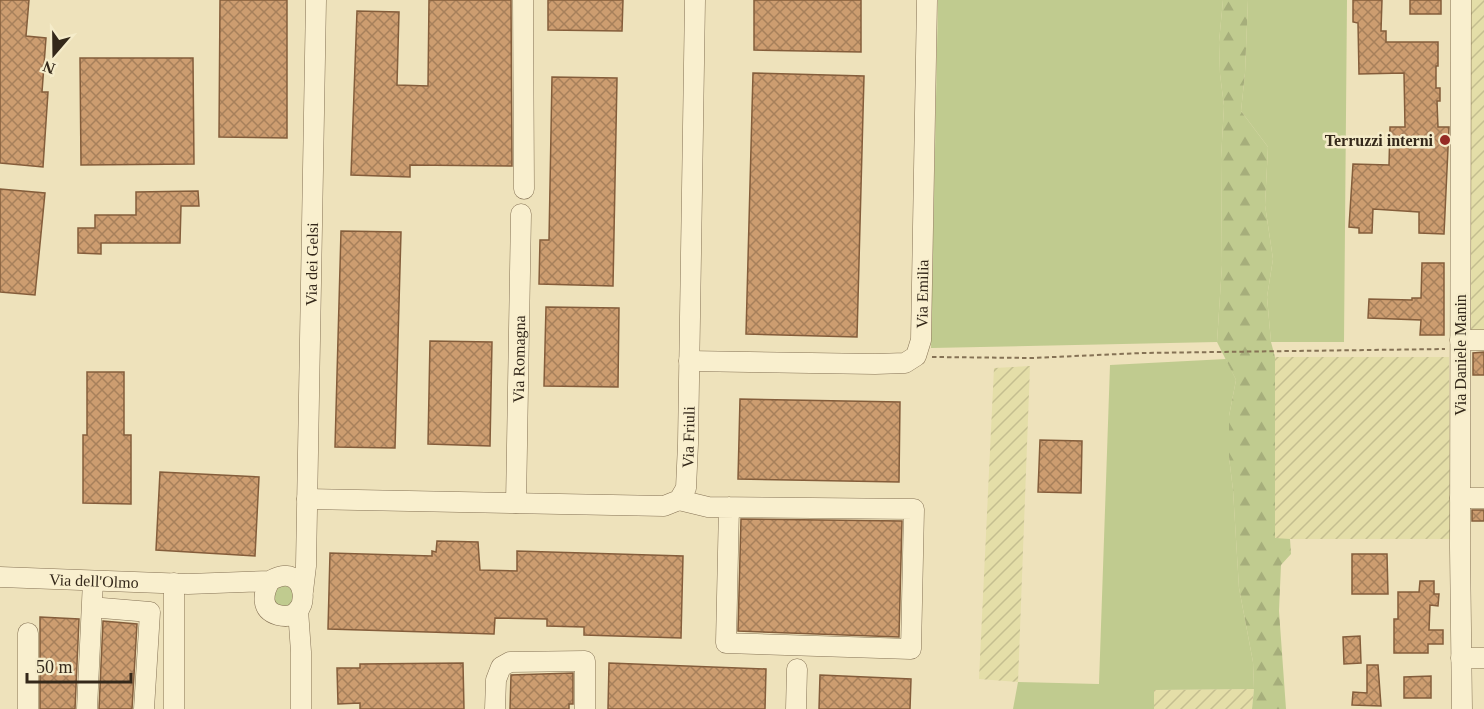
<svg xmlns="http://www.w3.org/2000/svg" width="1484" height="709" viewBox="0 0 1484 709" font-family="'Times New Roman',serif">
  <defs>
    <pattern id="farmland-furrows" width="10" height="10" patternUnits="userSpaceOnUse" patternTransform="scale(1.5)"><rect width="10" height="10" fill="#e4dea8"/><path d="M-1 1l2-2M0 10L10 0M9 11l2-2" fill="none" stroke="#c4be90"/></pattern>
    <pattern id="forest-firs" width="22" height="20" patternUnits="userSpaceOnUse" patternTransform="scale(1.5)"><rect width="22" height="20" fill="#c0cb8f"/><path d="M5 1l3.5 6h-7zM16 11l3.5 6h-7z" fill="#a6ae7b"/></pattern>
    <pattern id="building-cross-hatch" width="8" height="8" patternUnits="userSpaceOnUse" patternTransform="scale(1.5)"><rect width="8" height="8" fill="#cd9d70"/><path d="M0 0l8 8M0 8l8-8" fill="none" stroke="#a7805b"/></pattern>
  </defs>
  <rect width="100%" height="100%" fill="#eee2bb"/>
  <path fill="url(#farmland-furrows)" d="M1466 0H1484V332H1464Z
    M1275 357H1449L1450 539H1275Z
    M1030 366 1018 682 979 679 994 368Z
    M1254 689 1252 709H1154V690Z"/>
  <path fill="#c0cb8f" d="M938 0H1223L1219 42 1220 74 1224 106 1221 159 1222 265 1217 342 931 348Z
    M1248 0H1347L1344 342H1271L1267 297 1273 259 1265 205 1268 147 1241 111 1245 73Z
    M1226 359 1236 380 1229 416V457L1233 490 1239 588 1253 662 1254 689 1154 690V709H1013L1018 682 1099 684 1110 365Z
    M273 597a11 11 0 1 1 22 0a11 11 0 1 1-22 0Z"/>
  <path fill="url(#forest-firs)" d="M1223 0H1248L1245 73 1241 111 1268 147 1265 205 1273 259 1267 297 1271 342 1275 357V538L1290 539 1291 554 1281 565 1279 611 1286 709H1252L1254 689 1253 662 1239 588 1233 490 1229 457V416L1236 380 1217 342 1222 265 1221 159 1224 106 1220 74 1219 42Z"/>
  <path fill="url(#building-cross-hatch)" stroke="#845d3b" stroke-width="1.5" d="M0 0H29L26 36 46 38 42 92H48L43 167 0 163Z
    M220 0H287V138L219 137Z
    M429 0H511L512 166 410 165V177L351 175 357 11 399 12 397 85 428 86Z
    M548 0H623L622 31 548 30Z
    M754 0H861V52L754 50Z
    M1353 0H1382L1381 31H1386V42H1438V66H1436V88H1440V101H1437L1438 127H1449L1444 234 1419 233V212L1373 209 1372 233H1359V228L1349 227 1353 164 1389 165 1390 127H1405L1404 73 1359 74 1358 23 1353 22Z
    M1410 0H1441V14H1410Z
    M80 58H193L194 164 81 165Z
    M753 73 864 76 857 337 746 334Z
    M552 77 617 78 613 286 539 284 540 240H549Z
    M0 189 45 193 35 295 0 292Z
    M198 191 199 206H181L180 243H101V254L78 253V228H95V215H136V192Z
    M341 231 401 232 395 448 335 447Z
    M1422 263H1444V335H1420L1421 320 1368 318 1369 299 1412 300V298H1421Z
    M546 307 619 308 618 387 544 386Z
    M430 341 492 342 490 446 428 444Z
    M1484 352V375H1473V353Z
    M87 372H124V435H131V504L83 503V435H87Z
    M740 399 900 402 899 482 738 479Z
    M1040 440 1082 441 1081 493 1038 492Z
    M160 472 259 477 255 556 156 550Z
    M1472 510H1484V521H1472Z
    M741 519 902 521 899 637 738 631Z
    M437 541 478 542 480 570 517 571V551L683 556 681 638 584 635V627L547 626V619L495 618 494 634 328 629 330 553 432 556V551L436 552Z
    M1352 554H1387L1388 594H1352Z
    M1420 581H1434V594H1439L1438 606 1430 605 1429 630H1443V644H1428V653H1394V619H1398V592H1419Z
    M40 617 79 619 75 709H40Z
    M103 621 137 624 132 709H99Z
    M1360 636 1361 663 1344 664 1343 637Z
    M463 663 464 709H360V703L338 704 337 668H360V664Z
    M609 663 766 669 765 709H608Z
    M1367 665H1378L1381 706 1352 705 1353 692 1367 693Z
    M573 673V704H569V709H510L511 675Z
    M820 675 911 679 910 709H819Z
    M1431 676V698H1404V677Z"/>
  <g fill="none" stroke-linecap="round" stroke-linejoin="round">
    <defs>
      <g id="minor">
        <path d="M523 0 524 189"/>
        <path d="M1461 0 1460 548 1462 709"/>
        <path d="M1460 340H1484"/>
        <path id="s1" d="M689 361 875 364 905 363 916 356 921 340 927 0"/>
        <path d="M1460 498H1484"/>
        <path id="s2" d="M307 499 664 506 679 500 686 488 688 444 695 0"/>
        <path d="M679 500 708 507 914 509 911 649 726 643 729 507"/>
        <path id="s3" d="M516 503 521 214"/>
        <path id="s4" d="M0 577 188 584 270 581C309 557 315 625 278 615 260 610 263 593 270 581"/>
        <path d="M174 583V709"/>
        <path id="s5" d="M303 591 306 566 316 0"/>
        <path d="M102 608 150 612 144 709"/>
        <path d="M298 610 301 652V709"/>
        <path d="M1461 658H1484"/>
        <path d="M28 709V633"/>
        <path d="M87 709 93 581"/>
        <path d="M495 709 496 680 501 667 510 662 585 661V709"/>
        <path d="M796 709 797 669"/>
      </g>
    </defs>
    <use href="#minor" stroke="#857255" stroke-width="21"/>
    <path stroke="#857255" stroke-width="2" stroke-dasharray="4.5 3" stroke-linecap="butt" d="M932 357 1032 358 1142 353 1445 349"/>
    <use href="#minor" stroke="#f9efce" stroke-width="20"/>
  </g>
  <circle fill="#952b24" stroke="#f5ecca" stroke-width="2" cx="1445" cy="140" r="6"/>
  <g text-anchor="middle" stroke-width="5" stroke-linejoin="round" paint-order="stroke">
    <g font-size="16" font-weight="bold" fill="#34281a" stroke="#f5ecca" text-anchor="end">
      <text x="1433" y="146">Terruzzi interni</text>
    </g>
    <g font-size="16" fill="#34281a" stroke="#f5ecca">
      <text dy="6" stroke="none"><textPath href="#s5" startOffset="327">Via dei Gelsi</textPath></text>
      <text dy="6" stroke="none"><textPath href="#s1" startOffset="292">Via Emilia</textPath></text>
      <text transform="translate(1460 355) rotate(-90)" y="6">Via Daniele Manin</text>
      <text dy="6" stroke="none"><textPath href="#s3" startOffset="144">Via Romagna</textPath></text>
      <text dy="6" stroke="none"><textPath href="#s2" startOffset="438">Via Friuli</textPath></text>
      <text dy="6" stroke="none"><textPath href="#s4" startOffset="94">Via dell'Olmo</textPath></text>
    </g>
  </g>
  <g transform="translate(54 54) rotate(200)" stroke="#f5ecca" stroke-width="4.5" paint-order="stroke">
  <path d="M0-4.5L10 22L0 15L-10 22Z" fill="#34281a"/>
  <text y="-9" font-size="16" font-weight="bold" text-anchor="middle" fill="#34281a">N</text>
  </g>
  <path d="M27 673v9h104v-9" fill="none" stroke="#34281a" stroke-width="3"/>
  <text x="36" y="673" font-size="18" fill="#34281a" stroke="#f5ecca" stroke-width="4.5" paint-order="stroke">50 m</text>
</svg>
